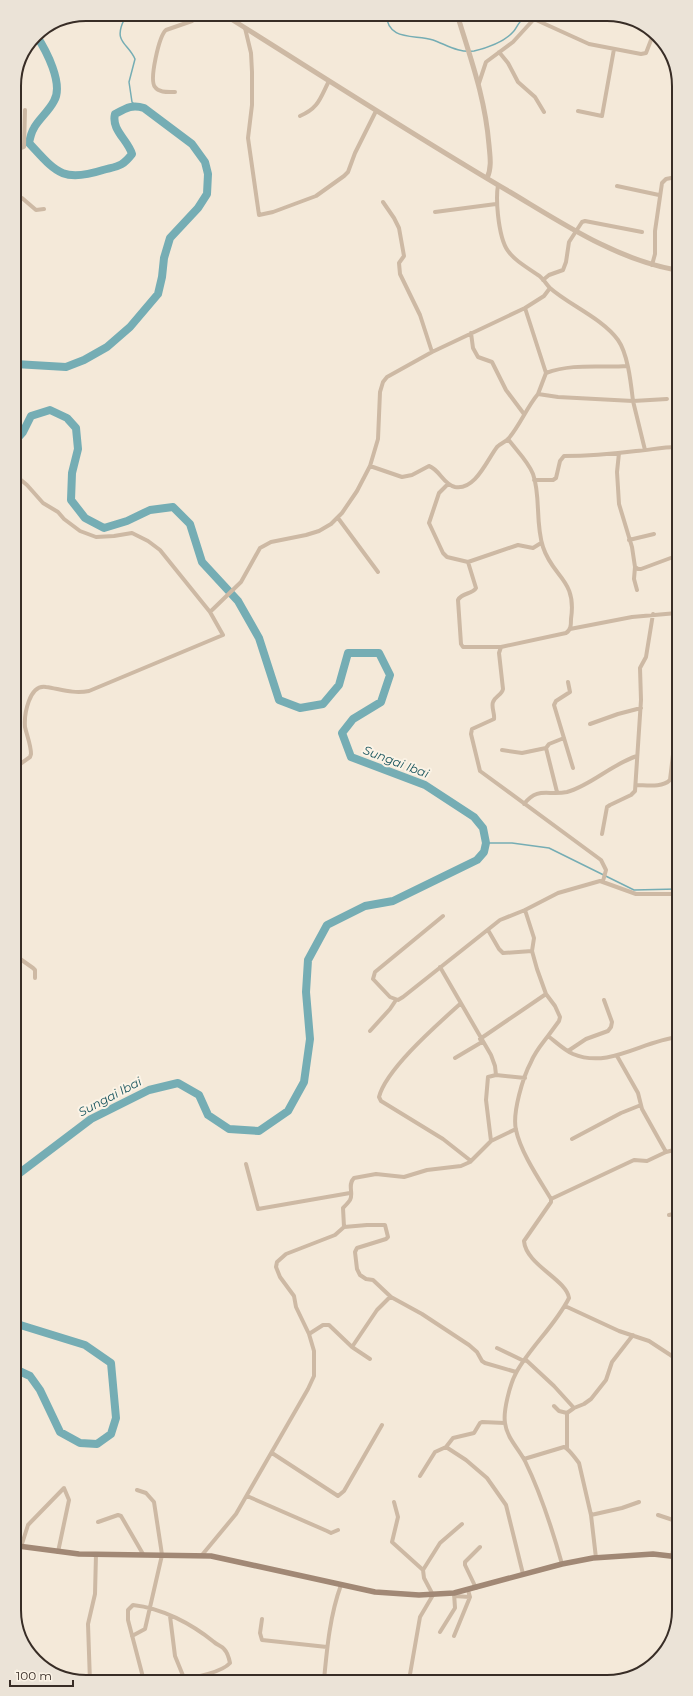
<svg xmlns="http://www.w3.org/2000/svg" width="693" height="1696" viewBox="0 0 693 1696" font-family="Montserrat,sans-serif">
  <rect width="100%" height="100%" fill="#f4e9d9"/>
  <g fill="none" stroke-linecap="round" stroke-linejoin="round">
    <path stroke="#75adb4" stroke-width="1.5" d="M135 14 124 20C113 42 128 43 135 59L129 82 132 102 136 106
      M386 14C388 42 415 34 433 40 447 45 458 53 474 51 486 48 504 42 513 32 516 29 518 23 522 20 526 17 530 17 533 14
      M486 843H512L549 848 634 890 677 889"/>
    <path stroke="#75adb4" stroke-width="8" d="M15 364 66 367 84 360 107 347 130 327 158 294 162 277 164 258 170 238 198 208 207 194 208 174 205 162 192 144 144 108C132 104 126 108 115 114 111 130 128 140 132 154 122 167 118 166 103 170 62 183 56 172 29 143 30 138 31 133 34 128 38 120 49 111 54 101 64 84 46 50 36 35
      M15 441 23 432 31 416 50 410 67 418 76 428 78 449 72 473 71 500 85 518 104 528 127 521 150 510 173 507 190 524 202 562 238 601 259 638 279 700 300 708 323 704 339 685 348 653H379L390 675 381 702 353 719 342 733 351 757 425 785 474 817 483 828 486 843 484 852 477 860 393 901 365 906 327 925 308 960 306 992 310 1039 304 1082 288 1111 259 1131 229 1129 208 1115 199 1095 178 1083 149 1090 91 1119 17 1175
      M17 1324 85 1345 111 1363 116 1418 111 1434 97 1444 80 1443 60 1432 40 1390 30 1376 17 1370"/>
    <path stroke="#cdb9a4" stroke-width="4" d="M534 19 589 44 641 54 646 53 651 40 656 37
      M245 28 251 53 252 72V105L248 138 259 215 273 212 316 196 344 176 348 172 355 153 376 111
      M499 52 508 63 518 82 535 97 544 112
      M479 83 486 62 513 42 534 19 536 14
      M175 92C168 92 159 93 155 87 149 80 159 36 166 30L192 21 199 14
      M578 111 602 116 614 49
      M300 116C319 108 320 98 329 81
      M14 151 24 147 25 110
      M498 185C496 196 497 205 498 215 502 252 508 255 538 275 543 278 546 284 550 288 569 305 602 318 618 340 628 354 631 384 633 401L558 397 538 394 546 373 525 308
      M617 186 659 195
      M383 202 394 218 399 228 404 256 399 263 400 274 420 315 432 352
      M14 203 22 198 36 210 44 209
      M435 212 496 204
      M652 265 655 254V231L662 183 666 179 676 177
      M543 280 549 275 563 270 566 262 569 242 582 222 585 221 642 232
      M471 333 473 348 478 357 492 362 506 390 524 414
      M546 373C573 363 600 368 627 366
      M508 439C516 450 528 461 533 474 541 496 535 523 543 547 553 578 577 579 571 619 571 625 571 630 566 633L501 647 499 653 503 689C502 695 495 696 493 702 491 707 495 714 494 719L472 729 471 734 480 771 601 860 606 870 603 881
      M645 450 633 401 667 399
      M619 453 617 472 619 504 632 547 635 567 638 569H641L676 556
      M370 466 402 477 412 475 429 466C440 470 443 484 455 487 475 491 487 460 497 447 501 443 506 442 509 438 520 425 527 407 538 394
      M15 475 27 485 43 503 58 512 64 519 80 531 96 537 114 536 132 533 148 541 160 550 210 612 223 635 89 691C73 694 60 689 46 687 29 684 24 715 25 727 27 736 31 745 31 754L30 757 16 767
      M534 480H553L556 478 560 461 564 456C588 456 612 454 636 451 650 450 662 447 676 447
      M448 484 439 493 429 523 443 553 447 557 468 562 476 588C472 595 462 592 458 600L461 644 463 647H501
      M338 518 378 572
      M629 540 654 534
      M468 562 518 545 533 548 541 543
      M635 567 634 579 637 590
      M210 612 241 582 260 548 271 542 306 535 319 531 331 524 342 513 357 491 370 466 378 439 380 392 383 382 387 377 432 352 525 308 544 296 550 288
      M570 629 632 617 677 613
      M568 682 570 692 556 701 554 705 573 768
      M590 724 618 714 641 708
      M502 750 522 753 546 748
      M636 785C646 785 662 788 670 780L674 746V714
      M557 792 546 748 549 744 564 738
      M524 804C538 786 548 796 567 792 590 786 612 764 637 756
      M602 834 607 807 610 805 631 795 635 791 641 700 640 668 646 657 653 614
      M525 910 534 938 532 951 537 969 546 994 555 1006 560 1017 559 1021 548 1036C556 1042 564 1050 573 1054 609 1069 642 1041 678 1037
      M443 916 375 972 373 979 390 997 398 1000 403 997 500 920 525 910 558 893 600 881 636 894H677
      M488 930 499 949 503 953 532 951
      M16 956 33 968 35 970V978
      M440 967 491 1055 495 1066 496 1075
      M460 1004C438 1024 386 1069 379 1097L381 1101 443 1139 471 1161
      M370 1031 390 1009 396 1000
      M548 1036C542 1044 535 1052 531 1062 523 1077 512 1113 516 1130 521 1153 539 1179 551 1199V1202L524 1241C526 1265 566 1279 569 1298 555 1326 530 1347 516 1373 510 1384 503 1411 505 1423 507 1438 518 1448 525 1461 541 1494 552 1528 562 1564
      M480 1039 546 994
      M568 1051 586 1039 608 1031 611 1027 612 1022 604 1000
      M617 1056 638 1093 642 1109 666 1152 678 1149
      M455 1058 482 1042
      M572 1139 621 1113 641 1105
      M491 1141 486 1100 488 1077 496 1075 525 1078
      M246 1164 258 1209 350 1193
      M551 1199 634 1160 647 1161 666 1152
      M669 1215 678 1213
      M344 1227 367 1225H385L388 1237 386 1239 357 1248 355 1252 357 1269 360 1275 366 1279 373 1280 391 1297 422 1314 469 1345 477 1352 482 1361 485 1363 516 1372
      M677 1265H678
      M565 1306 619 1331 649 1341 678 1360
      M309 1334 323 1325H329L352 1347 370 1359
      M352 1347 377 1310 390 1297
      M497 1348 524 1361
      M526 1360 554 1386 574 1408 567 1413 559 1411 554 1406
      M574 1408 584 1404 591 1399 606 1380 612 1362 633 1335
      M567 1413V1448
      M446 1447 453 1438 474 1433 480 1423 482 1422 505 1423
      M272 1453 338 1496 344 1491 382 1425
      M524 1459 564 1447C568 1448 576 1459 579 1463L591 1515 596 1558
      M420 1476 435 1452 446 1447 466 1460 487 1478 506 1505 523 1574
      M247 1496 327 1531 331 1533 338 1530
      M394 1502 398 1517 392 1542 423 1570
      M591 1515 622 1508 639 1502
      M658 1515 676 1521 678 1524 672 1556
      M98 1522 118 1515 121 1516 143 1554
      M21 1547 28 1525 64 1488 69 1500 58 1552
      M202 1555 236 1514 308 1389 314 1376V1351L309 1334 296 1307 294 1296 280 1277 276 1267 277 1262 286 1254 335 1235 344 1227 343 1208C345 1206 348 1203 350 1200 354 1193 347 1185 354 1178L376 1174 404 1177 427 1170 461 1166 470 1162 491 1141 516 1129
      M476 1588 465 1565V1562L480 1547
      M454 1596 470 1597
      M262 1619 260 1633 262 1640 327 1647
      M440 1632 455 1608 454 1593
      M132 1636 145 1629 162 1555 161 1548 154 1502 146 1493 137 1490
      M454 1636 470 1597 468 1590
      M324 1680C327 1648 330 1615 341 1585
      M409 1680 420 1617 433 1595 424 1578 423 1570 440 1543 462 1524
      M144 1681 128 1620V1610L133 1605C162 1608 192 1624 214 1642 217 1645 222 1646 224 1649 228 1653 229 1658 230 1663 222 1672 195 1678 184 1678L175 1656 170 1616
      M90 1682 88 1624 95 1594 96 1554"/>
    <path stroke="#cdb9a4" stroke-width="5" d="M223 14C319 74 413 135 510 192 562 223 615 259 676 270
      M457 14C471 60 485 97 489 145 490 156 492 168 487 178"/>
    <path stroke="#a18875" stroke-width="5.5" d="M18 1546 79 1554 211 1556 375 1592 419 1595 454 1593 562 1564 593 1558 653 1554 679 1557"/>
  </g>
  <g text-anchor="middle" stroke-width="4" stroke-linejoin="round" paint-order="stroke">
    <g font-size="12" font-style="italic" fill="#18545d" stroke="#fbf3e6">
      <text transform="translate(396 762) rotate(21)" y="4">Sungai Ibai</text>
      <text transform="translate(110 1097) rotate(-28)" y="4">Sungai Ibai</text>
    </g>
  </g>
  <path d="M0 0H693V1696H0ZM86 21H607A65 65 0 0 1 672 86V1610A65 65 0 0 1 607 1675H86A65 65 0 0 1 21 1610V86A65 65 0 0 1 86 21Z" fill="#ebe3d7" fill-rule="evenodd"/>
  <path fill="none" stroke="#382d26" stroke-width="2" d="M86 21H607A65 65 0 0 1 672 86V1610A65 65 0 0 1 607 1675H86A65 65 0 0 1 21 1610V86A65 65 0 0 1 86 21Z"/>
  <path d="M10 1680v6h63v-6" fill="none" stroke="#382d26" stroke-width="2"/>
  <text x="16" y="1680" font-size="12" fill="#382d26" stroke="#fbf3e6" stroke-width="3" paint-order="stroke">100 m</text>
</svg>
